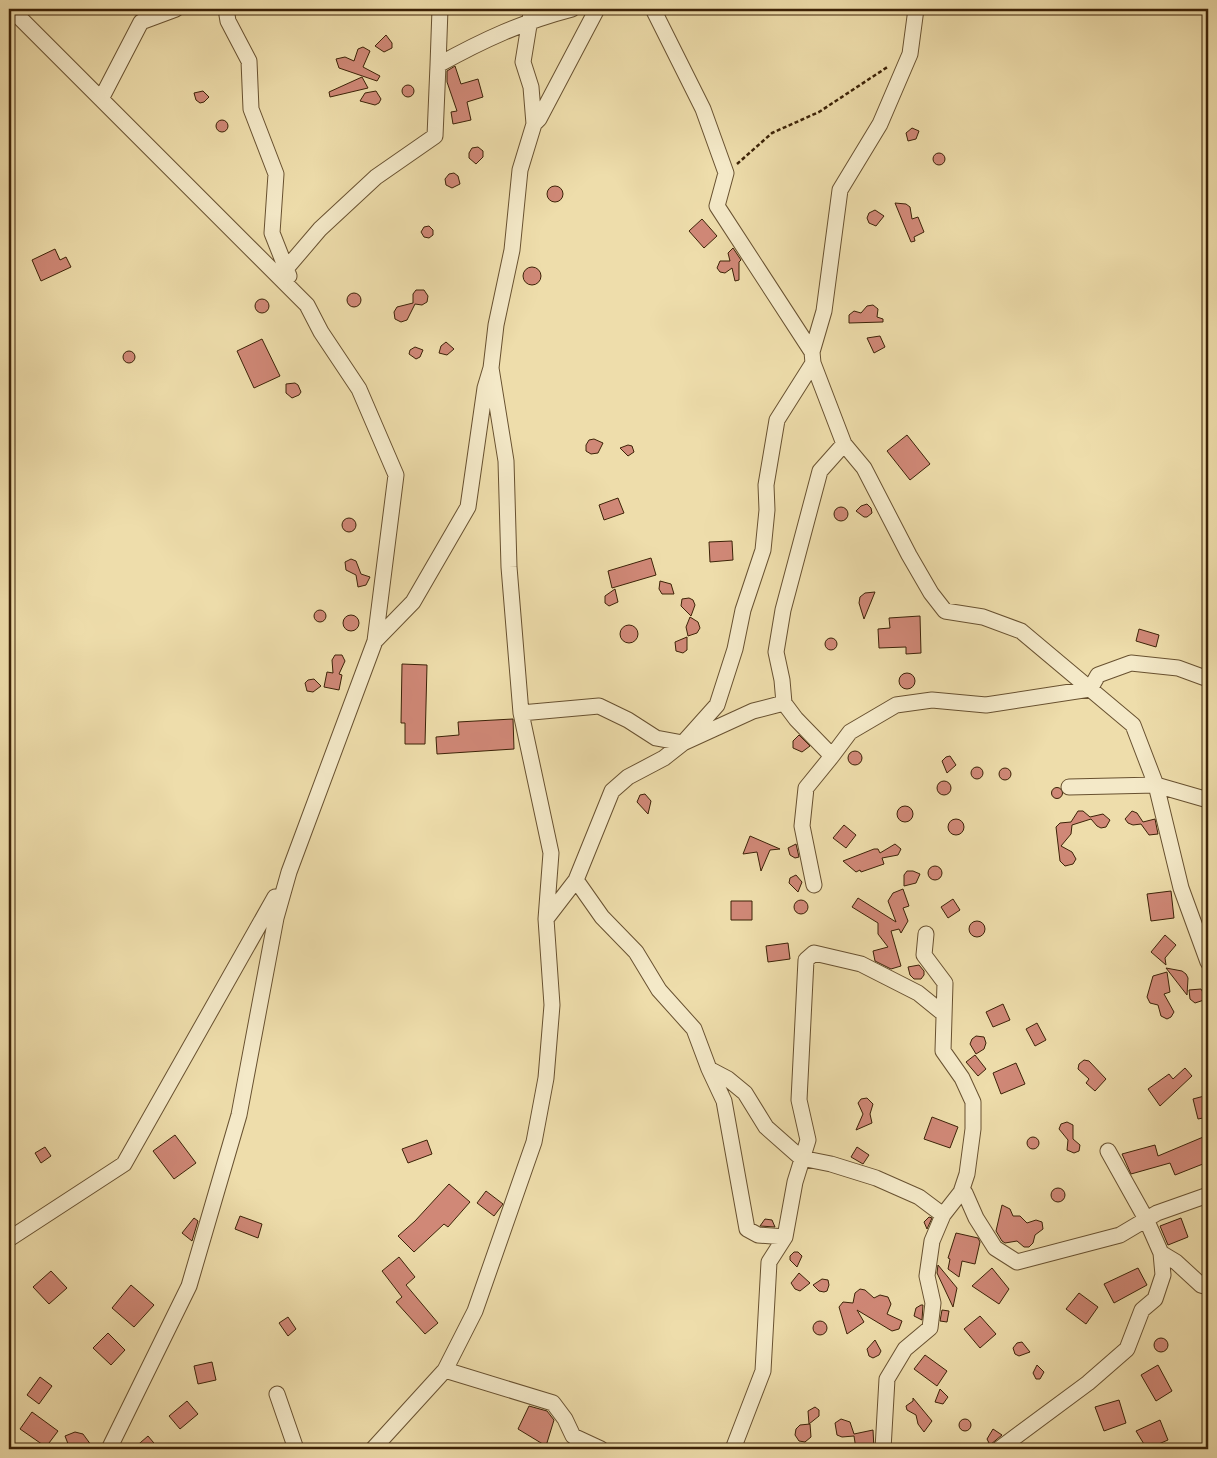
<svg xmlns="http://www.w3.org/2000/svg" width="1217" height="1458" viewBox="0 0 1217 1458" font-family="'IM FELL English',serif">
  <rect width="100%" height="100%" fill="#eeddab"/>
  <filter id="stains"><feTurbulence type="fractalNoise" baseFrequency=".004" numOctaves="4"/><feColorMatrix values="0 0 0 0 .2 0 0 0 0 .09 0 0 0 0 .02 0 0 0 .5 -.17"/></filter>
  <radialGradient id="worn" r=".72"><stop offset=".6" stop-color="#630" stop-opacity="0"/><stop offset="1" stop-color="#630" stop-opacity=".3"/></radialGradient>
  <path fill="#d08877" stroke="#3c2207" d="M386 35 392 43V48L384 52 375 46Z
    M363 47 370 51 363 67 380 76 377 81 339 68 336 59 345 57 354 61 358 49Z
    M455 66 461 84 478 79 483 97 467 102 471 120 453 124 451 112 457 111 447 82V71Z
    M362 77 368 88 330 97 329 92Z
    M402 91a6 6 0 1 1 12 0a6 6 0 1 1-12 0Z
    M203 91 209 97 204 102 200 103 196 100 194 93Z
    M376 91 381 99 379 103 375 105 360 101 365 93Z
    M216 126a6 6 0 1 1 12 0a6 6 0 1 1-12 0Z
    M912 128 919 131 916 139 908 141 906 133Z
    M478 147 483 151V157L476 164 469 158V153L472 148Z
    M933 159a6 6 0 1 1 12 0a6 6 0 1 1-12 0Z
    M454 173 458 176 460 184 452 188 446 185 445 179 449 174Z
    M547 194a8 8 0 1 1 16 0a8 8 0 1 1-16 0Z
    M895 203 906 204 910 207 912 219 918 217 924 232 914 237 915 241 911 242Z
    M875 210 884 216 876 226 869 223 867 218 869 213Z
    M702 219 717 236 704 248 689 231Z
    M429 226 433 230V235L429 238 424 237 421 232 424 227Z
    M733 248 741 260 739 262V280L735 281 732 268 725 273 720 272 717 268 720 261H730L728 253Z
    M55 249 60 260 66 257 71 267 41 281 32 260Z
    M523 276a9 9 0 1 1 18 0a9 9 0 1 1-18 0Z
    M416 290H424L428 296 427 302 422 305 415 304 407 320 401 322 395 319 394 312 397 307 413 303V294Z
    M347 300a7 7 0 1 1 14 0a7 7 0 1 1-14 0Z
    M255 306a7 7 0 1 1 14 0a7 7 0 1 1-14 0Z
    M873 305 878 309 877 317 883 319V322L849 323V315L854 311 861 313 867 306Z
    M880 336 885 347 874 353 867 338Z
    M262 339 280 376 254 388 237 351Z
    M446 342 454 349 447 355 439 353 441 346Z
    M415 347 423 350 420 357 416 359 409 354 410 350Z
    M123 357a6 6 0 1 1 12 0a6 6 0 1 1-12 0Z
    M295 383 298 385 301 392 299 395 292 398 286 393V384Z
    M907 435 930 464 910 480 887 451Z
    M594 439 603 443 598 453 591 454 586 451V445L589 440Z
    M628 445 632 446 634 452 628 456 620 448Z
    M618 498 624 513 604 520 599 505Z
    M867 504 871 508 872 513 867 517H864L856 511 861 506Z
    M834 514a7 7 0 1 1 14 0a7 7 0 1 1-14 0Z
    M342 525a7 7 0 1 1 14 0a7 7 0 1 1-14 0Z
    M732 541 733 560 710 562 709 542Z
    M651 558 656 575 612 588 608 571Z
    M351 559 356 561 361 574 370 577 366 585 358 587 356 575 346 570 345 562Z
    M660 581 671 584 674 594H662L659 589Z
    M615 589 618 602 609 606 605 603V596Z
    M875 592 864 619 859 603 860 597 865 593Z
    M689 598 693 600 695 605 691 616 681 606 682 599Z
    M314 616a6 6 0 1 1 12 0a6 6 0 1 1-12 0Z
    M343 623a8 8 0 1 1 16 0a8 8 0 1 1-16 0Z
    M920 616 921 653 906 654V647L879 648 878 629 890 628 889 618Z
    M690 617 698 622 700 628 697 633 688 636 686 627Z
    M620 634a9 9 0 1 1 18 0a9 9 0 1 1-18 0Z
    M1139 629 1159 635 1156 647 1136 641Z
    M687 637V650L683 653 676 651 675 642Z
    M825 644a6 6 0 1 1 12 0a6 6 0 1 1-12 0Z
    M335 655H342L345 661 339 674 342 675 339 690 324 687 327 672 333 673 332 660Z
    M402 664 427 665 425 744H405V723H401Z
    M899 681a8 8 0 1 1 16 0a8 8 0 1 1-16 0Z
    M314 679 321 686 313 692 307 691 305 683 308 680Z
    M513 719 514 749 437 754 436 737 459 735 458 722Z
    M799 735 810 746 802 752 793 748V741Z
    M848 758a7 7 0 1 1 14 0a7 7 0 1 1-14 0Z
    M950 756 956 765 947 773 942 761 946 757Z
    M971 773a6 6 0 1 1 12 0a6 6 0 1 1-12 0Z
    M999 774a6 6 0 1 1 12 0a6 6 0 1 1-12 0Z
    M937 788a7 7 0 1 1 14 0a7 7 0 1 1-14 0Z
    M1051.5 793a5.5 5.5 0 1 1 11 0a5.5 5.5 0 1 1-11 0Z
    M645 794 651 801 648 814 637 802 640 795Z
    M897 814a8 8 0 1 1 16 0a8 8 0 1 1-16 0Z
    M1078 811H1083L1090 817 1103 814 1110 820 1106 827 1101 828 1097 826 1091 819 1072 825 1071 834 1061 846 1072 852 1076 859 1073 864 1065 866 1060 861 1056 827 1060 823 1071 822Z
    M1132 811 1137 813 1143 822 1155 819 1158 834 1149 835 1141 824 1133 825 1128 823 1125 819Z
    M948 827a8 8 0 1 1 16 0a8 8 0 1 1-16 0Z
    M844 825 856 835 846 848 833 838Z
    M750 836 780 849 770 850 761 871 757 852 743 854Z
    M796 844 799 857 795 858 790 855 788 848Z
    M895 844 901 849 898 855 882 858 884 864 861 872 860 870 856 872 843 861 874 849H878L880 853Z
    M928 873a7 7 0 1 1 14 0a7 7 0 1 1-14 0Z
    M907 871H913L920 874 916 883 904 886V875Z
    M796 875 802 882 798 892 789 883 790 878Z
    M903 889 909 906 903 908 908 921 901 933 899 929 891 931 901 966 891 969 875 961 873 951 888 947 878 934V923L852 907 858 898 896 922 888 901 893 893Z
    M1171 891 1174 918 1151 921 1147 894Z
    M953 899 960 910 948 918 941 907Z
    M794 907a7 7 0 1 1 14 0a7 7 0 1 1-14 0Z
    M731 901H752V920H731Z
    M969 929a8 8 0 1 1 16 0a8 8 0 1 1-16 0Z
    M1165 935 1176 945 1165 958 1166 965 1151 952Z
    M788 943 790 959 768 962 766 946Z
    M919 965 924 971V975L921 979H914L910 975 908 967Z
    M1166 968 1182 971 1186 974 1188 978 1187 995Z
    M1167 972 1170 992 1164 994 1174 1012 1171 1017 1167 1019 1161 1016 1158 1005 1150 1003 1147 997 1153 976Z
    M1201 989 1205 996 1204 1000 1195 1003 1190 999 1189 990Z
    M1003 1004 1010 1020 993 1027 986 1012Z
    M1037 1023 1046 1040 1035 1046 1026 1029Z
    M976 1036 984 1037 986 1043 984 1049 976 1054 970 1044 972 1039Z
    M975 1055 986 1069 978 1076 966 1062Z
    M1084 1060 1089 1061 1106 1079 1095 1091 1086 1083 1089 1079 1078 1069 1079 1064Z
    M1016 1063 1025 1084 1001 1094 993 1073Z
    M1185 1068 1192 1076 1160 1106 1148 1089 1169 1074 1173 1079Z
    M1208 1095V1117L1198 1119 1193 1099Z
    M867 1098 873 1104 870 1114 872 1123 856 1130 863 1114 858 1103 861 1099Z
    M932 1117 958 1127 950 1148 924 1139Z
    M1067 1122 1073 1125V1139L1080 1145 1079 1151 1074 1153 1067 1150 1068 1140 1059 1129 1061 1124Z
    M175 1135 196 1163 174 1179 153 1151Z
    M1208 1135V1162L1175 1175 1170 1163 1131 1174 1122 1154 1155 1145 1158 1156Z
    M1027 1143a6 6 0 1 1 12 0a6 6 0 1 1-12 0Z
    M427 1140 432 1154 408 1163 402 1149Z
    M45 1147 51 1156 41 1163 35 1153Z
    M857 1147 869 1155 863 1164 851 1157Z
    M449 1184 470 1202 448 1227 444 1224 414 1252 398 1236 415 1221Z
    M1051 1195a7 7 0 1 1 14 0a7 7 0 1 1-14 0Z
    M486 1191 503 1204 494 1216 477 1203Z
    M1002 1205 1010 1209 1013 1216H1020L1027 1223 1036 1220 1042 1222 1043 1229 1035 1235 1033 1243 1029 1247H1024L1017 1241 1005 1243 1002 1241 996 1231Z
    M240 1216 262 1224 258 1238 235 1229Z
    M929 1217 932 1218 927 1229 924 1222Z
    M194 1218 198 1221 192 1241 182 1233Z
    M1181 1218 1188 1237 1168 1245 1160 1226Z
    M765 1219 772 1220 775 1227 760 1226Z
    M956 1233 978 1238 980 1242 975 1264 962 1261 959 1277 948 1269 950 1259 948 1258Z
    M794 1252H798L802 1256 797 1267 790 1260V1256Z
    M399 1257 415 1277 406 1285 438 1323 425 1334 396 1302 402 1297 382 1271Z
    M938 1265 957 1288 953 1307 937 1273Z
    M992 1268 1009 1289 999 1304 972 1286Z
    M1138 1268 1147 1285 1114 1303 1104 1284Z
    M51 1271 67 1288 49 1304 33 1287Z
    M799 1273 810 1283 800 1291 795 1289 791 1283Z
    M822 1279 828 1280 829 1285 827 1291 824 1292 819 1291 813 1285Z
    M131 1285 154 1305 134 1327 112 1308Z
    M860 1289 865 1290 874 1298 880 1295 888 1297 891 1304 887 1314 902 1321 899 1329 892 1331 857 1310 864 1322 847 1334 839 1307 843 1302 853 1303 855 1293Z
    M1079 1293 1098 1307 1086 1324 1066 1309Z
    M921 1305H923L922 1320 914 1316 916 1308Z
    M942 1310 949 1311 947 1322 940 1321Z
    M980 1316 996 1334 980 1348 964 1329Z
    M288 1317 296 1329 288 1336 279 1323Z
    M813 1328a7 7 0 1 1 14 0a7 7 0 1 1-14 0Z
    M108 1333 125 1350 111 1365 93 1348Z
    M1154 1345a7 7 0 1 1 14 0a7 7 0 1 1-14 0Z
    M875 1340 881 1351 879 1355 873 1358 869 1356 867 1349Z
    M1022 1342 1030 1352 1019 1356 1015 1354 1013 1348 1017 1343Z
    M925 1355 947 1371 937 1386 914 1369Z
    M212 1362 216 1380 198 1384 194 1366Z
    M1037 1365 1044 1372 1040 1379H1036L1033 1373Z
    M1158 1365 1172 1391 1156 1401 1141 1375Z
    M40 1377 52 1386 39 1404 27 1395Z
    M940 1389 948 1397 943 1404 935 1402Z
    M913 1398 932 1421 924 1432 918 1424 916 1415 907 1410 906 1406 913 1401Z
    M1119 1400 1126 1423 1104 1431 1095 1407Z
    M187 1401 198 1414 180 1429 169 1416Z
    M529 1406 547 1411 554 1420 546 1446 518 1429Z
    M815 1407 819 1410V1416L809 1424 808 1411Z
    M32 1412 58 1431 46 1447 20 1429Z
    M959 1425a6 6 0 1 1 12 0a6 6 0 1 1-12 0Z
    M841 1419 850 1422 854 1434 873 1430 874 1449H856L854 1436 842 1437 837 1435 835 1423Z
    M1160 1420 1168 1440 1147 1449 1136 1431Z
    M810 1424 811 1437 805 1442 799 1441 795 1435 796 1429 800 1425Z
    M993 1429 1002 1435 990 1445 987 1439Z
    M75 1432 83 1434 94 1449H70L65 1436Z
    M148 1436 159 1449H133Z"/>
  <g fill="none" stroke-linecap="round" stroke-linejoin="round">
    <defs>
      <path id="minor" d="M11 9 307 305 321 332 359 389 396 475 375 641 289 872 276 918 239 1115 189 1286 109 1449
        M226 9 228 21 249 61 251 109 276 174 272 233 289 276
        M653 9 703 109 726 173 717 206 812 352
        M916 9 910 54 880 124 840 190 824 311 812 352 813 363 844 444 864 468 909 555 931 593 945 611 983 617 1021 631 1133 725 1156 785 1181 888 1208 962
        M531 13 523 62 531 87 534 124
        M438 65 440 9
        M101 99 141 22 176 9
        M285 270 320 229 376 177 435 136 438 65C483 40 522 22 572 9
        M375 641 413 602 468 507 485 388 491 368 496 325 512 250 520 170 534 124 539 119 597 9
        M784 703 782 680 776 652 783 610 820 471 844 444
        M521 713 599 706 628 720 656 738 683 743 753 711 784 703 796 719 832 756 806 788 802 826 814 885
        M832 756 850 732 896 705 932 700 986 705 1090 689 1098 675 1131 663 1178 668 1208 679
        M1069 787 1156 785 1208 800
        M576 880 602 917 636 952 659 990 694 1029 709 1069 728 1079 745 1093 766 1127 801 1158 831 1164 876 1178 919 1197 943 1215
        M546 919 576 880 612 791 628 777 664 758 683 743 717 705 735 649 743 610 763 550 767 510 766 485 777 420 813 363
        M709 1069 724 1101 747 1229 758 1235 785 1237
        M1108 1151 1146 1219 1161 1253 1176 1262 1201 1285 1208 1287
        M961 1192 965 1193 976 1218 995 1248 1017 1262 1120 1235 1157 1213 1208 1195
        M9 1239 124 1164 275 897
        M445 1370 553 1403 565 1419 573 1436 601 1449
        M277 1394 296 1449
        M373 1449 445 1370 475 1311 534 1142 546 1078 552 1005 546 919 551 853 521 713 509 567 506 461 491 368
        M733 1449 763 1371 769 1262 785 1237 795 1182 808 1140 799 1100 806 960 814 953 861 964 918 993 944 1014
        M883 1449 887 1379 905 1349 930 1328 933 1303 927 1276 932 1241 943 1215 961 1192 967 1174 973 1129V1102L962 1078 943 1051 945 983 924 955 926 934
        M999 1449 1088 1383 1127 1349 1142 1310 1155 1299 1163 1275 1161 1253"/>
    </defs>
    <use href="#minor" stroke="#685130" stroke-width="17"/>
    <path stroke="#3c2207" stroke-width="2.5" stroke-dasharray="4 2.5" stroke-linecap="butt" d="M737 164 772 133 819 112 889 66"/>
    <use href="#minor" stroke="#f4e9c8" stroke-width="15"/>
  </g>
  <rect width="1217" height="1458" fill="none" stroke="#eeddab" stroke-width="30"/>
  <rect x="10" y="10" width="1197" height="1438" fill="none" stroke="#3c2207" stroke-width="2.5"/>
  <rect x="15" y="15" width="1187" height="1428" fill="none" stroke="#3c2207"/>
  <rect width="100%" height="100%" filter="url(#stains)"/>
  <rect width="100%" height="100%" fill="url(#worn)"/>
</svg>
